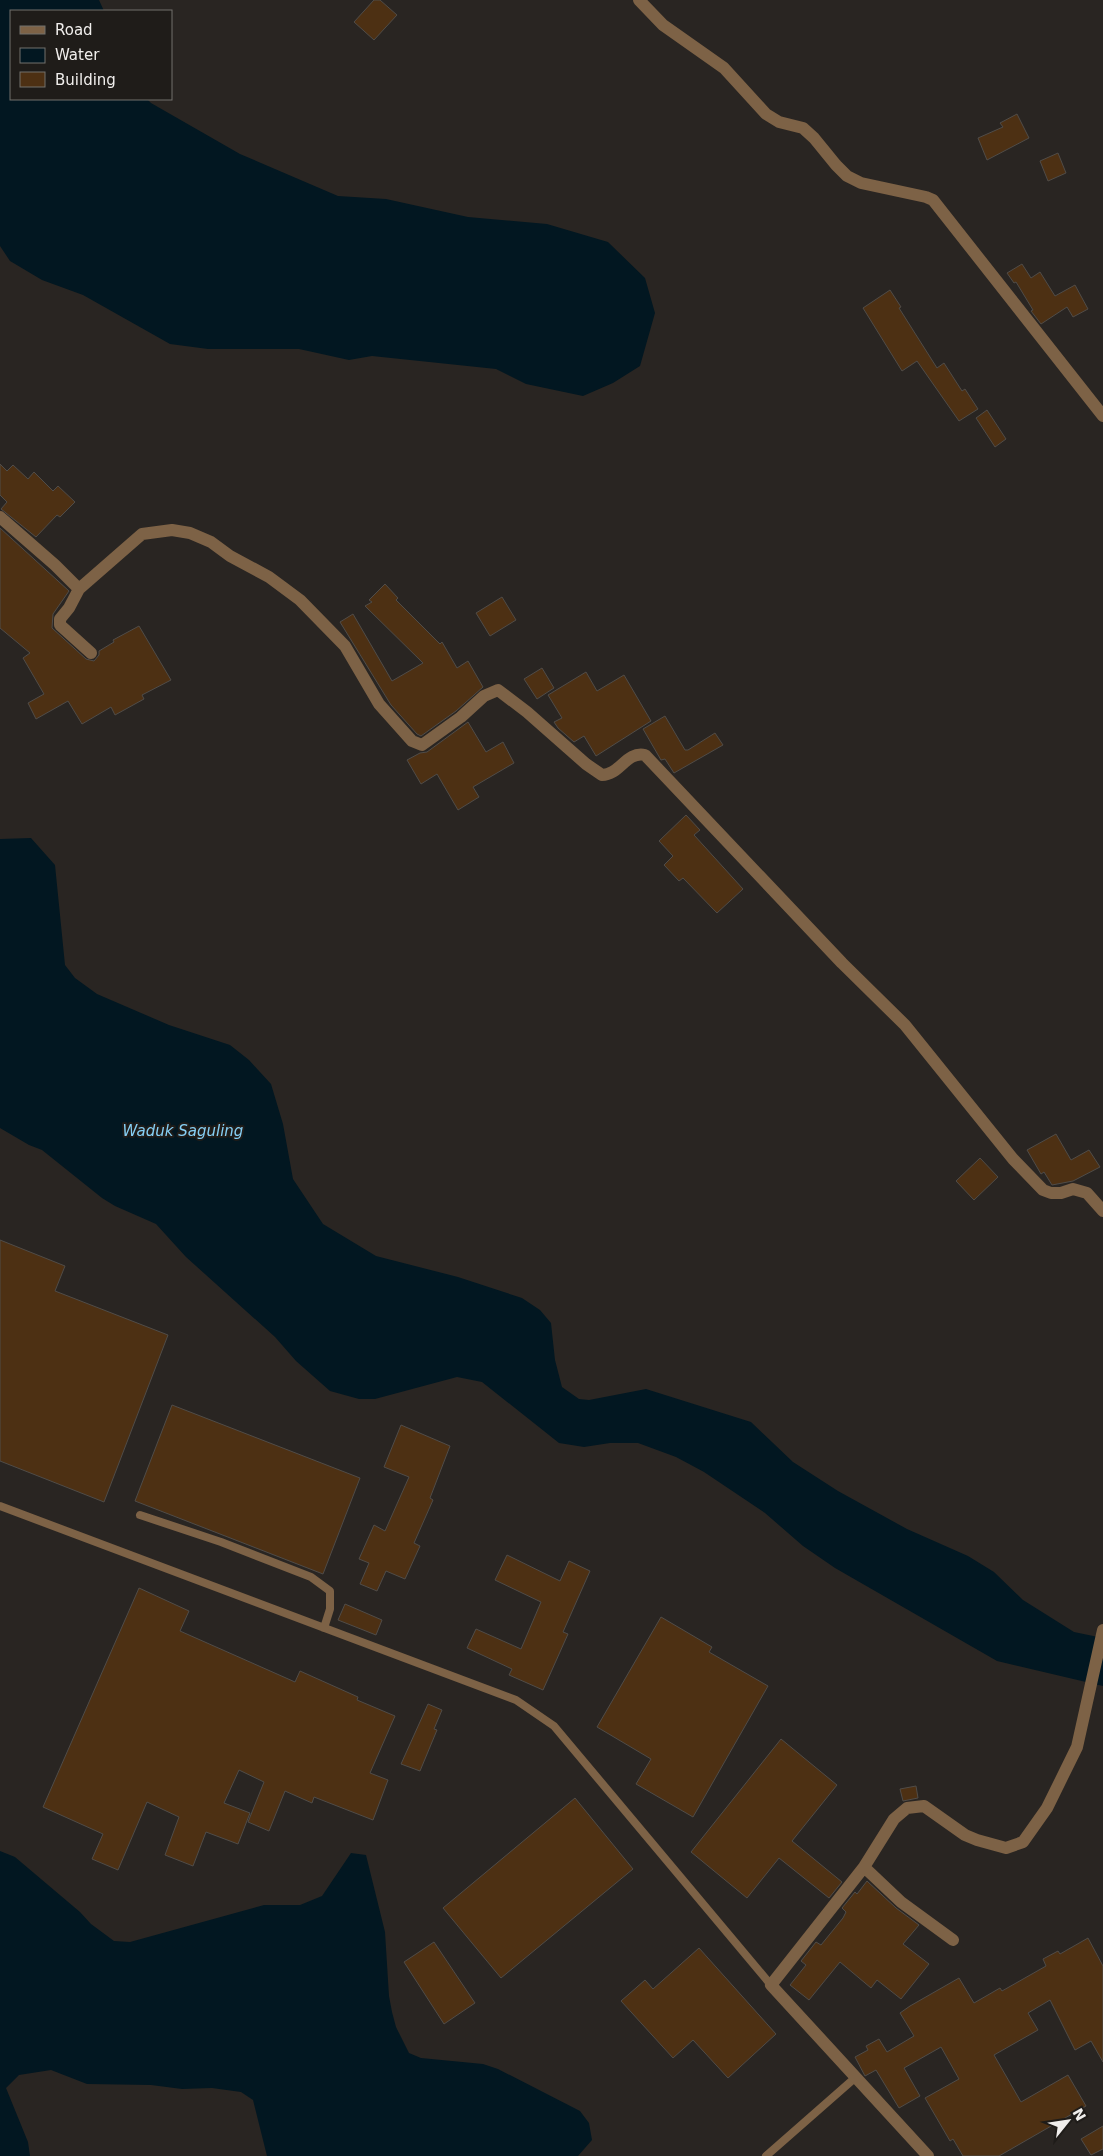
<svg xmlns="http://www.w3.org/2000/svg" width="1103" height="2156" viewBox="0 0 1103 2156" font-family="'DejaVu Sans',sans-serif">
  <rect width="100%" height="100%" fill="#292522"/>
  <path fill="#021721" d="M0 0H99L104 11H11V99H147L151 103 240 154 338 196 386 199 468 217 547 224 608 242 645 278 655 313 640 366 613 383 583 396 526 384 496 369 372 356 349 360 299 349H208L170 344 83 295 42 280 10 261 0 246Z
    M31 838 55 865 65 965 75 978 97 994 169 1025 230 1045 249 1060 271 1084 283 1124 293 1179 323 1224 376 1256 458 1277 522 1298 540 1310 551 1323 555 1360 562 1387 579 1399 589 1400 646 1389 751 1422 793 1462 838 1491 907 1529 968 1556 994 1572 1023 1600 1074 1632 1103 1638V1686L997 1661 835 1568 803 1546 765 1513 704 1472 676 1457 638 1443H610L584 1447 559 1443 482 1382 457 1377 375 1399H359L330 1391 296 1361 275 1337 186 1257 156 1224 115 1206 102 1198 42 1150 29 1145 0 1128V839Z
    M0 1851 15 1857 80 1912 91 1924 114 1941 130 1942 264 1905H300L322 1896 351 1853 366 1855 385 1932 389 1996 392 2012 396 2027 409 2053 421 2058 483 2064 498 2069 580 2111 589 2123 592 2140 578 2156H267L253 2100 241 2092 212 2088 182 2089 151 2085 87 2084 51 2070 19 2075 6 2088 28 2142 30 2156H0Z"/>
  <path fill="#4d3013" stroke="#504c48" d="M374 0H380L397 15 374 40 354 22Z
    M1017 114 1029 138 987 160 978 138 1003 127 1000 123Z
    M1058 153 1066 173 1048 181 1040 161Z
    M1022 264 1031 278 1040 272 1055 296 1075 285 1088 309 1073 317 1067 307 1041 324 1031 311 1033 310 1016 282 1014 283 1007 273Z
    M890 290 901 307 899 308 937 368 944 363 962 391 965 389 978 409 959 421 917 361 902 371 863 308Z
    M987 410 1006 439 995 447 976 418Z
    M0 464 7 471 13 465 28 479 34 472 53 491 58 486 75 502 60 517 57 515 36 537 1 509 7 502 0 495Z
    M0 528 69 591 53 614 52 628 86 659 94 661 99 655V651L114 642 113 640 139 626 171 680 142 695 144 699 115 715 111 707 82 724 68 701 36 719 28 703 44 694 23 658 30 653 0 628Z
    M385 584 398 598 396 600 440 644 442 642 457 668 468 661 483 687 456 711 421 736 417 734 391 705 340 622 353 614 392 681 423 663 365 606 372 602 369 600Z
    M502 597 516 620 490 636 476 613Z
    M542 668 554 688 537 699 524 679Z
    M586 672 597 691 624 675 651 721 596 756 584 736 574 742 558 728 554 722 562 718 548 695Z
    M665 716 685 750H688L715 733 723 745 674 773 665 759 661 760 643 729Z
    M468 722 486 752 503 742 514 763 473 787 479 797 458 810 437 774 421 784 407 760 420 753 427 752Z
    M686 815 700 830 694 835 743 889 717 913 683 878 679 881 664 865 673 856 659 841Z
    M1056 1134 1071 1160 1089 1150 1100 1167 1073 1181 1052 1185 1044 1172 1041 1174 1027 1150Z
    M980 1158 998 1177 974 1200 956 1181Z
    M0 1240 65 1266 55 1291 168 1335 104 1502 0 1461Z
    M172 1405 360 1478 323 1574 135 1501Z
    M401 1425 450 1446 430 1498 433 1500 414 1543 420 1546 405 1579 386 1571 377 1591 360 1584 369 1563 359 1559 374 1525 385 1531 409 1477 384 1467Z
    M507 1555 560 1581 569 1561 590 1571 563 1632 568 1634 543 1690 509 1675 512 1669 467 1648 476 1629 521 1649 541 1602 495 1580Z
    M139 1588 189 1611 180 1631 295 1682 300 1671 358 1697 357 1700 395 1716 370 1773 388 1780 373 1820 314 1797 312 1803 285 1791 269 1831 248 1822 264 1782 239 1770 224 1803 250 1813 238 1844 206 1832 193 1866 165 1855 179 1817 147 1802 118 1870 92 1859 103 1834 43 1807Z
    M345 1604 382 1620 376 1635 338 1620Z
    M661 1617 712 1647 709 1652 768 1686 693 1817 636 1784 651 1759 597 1727Z
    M428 1704 442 1710 434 1729 437 1730 420 1771 401 1764Z
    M781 1739 837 1785 792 1841 842 1882 829 1898 779 1858 747 1898 691 1852Z
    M916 1786 918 1798 903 1801 900 1789Z
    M575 1798 633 1869 501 1978 443 1908Z
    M867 1881 896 1908 919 1925 903 1944 929 1964 901 1999 877 1980 871 1988 840 1962 809 2000 790 1985 806 1965 801 1961 816 1942 821 1945 843 1918 846 1912 842 1908 855 1892 857 1894Z
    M1088 1938 1103 1966V2062L1091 2041 1075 2050 1050 2000 1028 2013 1038 2030 994 2055 1021 2102 1068 2075 1086 2106 999 2156H963L953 2139 950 2141 925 2098 959 2079 941 2047 904 2068 920 2096 899 2108 876 2070 865 2076 855 2057 868 2050 866 2046 879 2039 887 2052 914 2036 900 2013 910 2006 959 1978 974 2003 1000 1988 1002 1991 1046 1966 1043 1959 1058 1951 1060 1954Z
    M434 1942 475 2003 444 2024 404 1962Z
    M699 1948 776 2034 728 2078 693 2040 673 2058 621 2001 645 1980 653 1989Z
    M1103 2126V2149L1091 2155 1081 2139Z"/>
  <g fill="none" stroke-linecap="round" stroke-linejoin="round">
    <path stroke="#7d6246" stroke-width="8" d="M0 1506 516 1700 554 1726 771 1985
      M140 1515 221 1542 311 1577 330 1591V1609L324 1628
      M766 2156 856 2077"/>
    <path stroke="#7d6246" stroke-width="12" d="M639 0 663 25 724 68 766 114 779 122 803 128 814 138 836 165 847 176 861 183 926 197 933 200 1103 416
      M0 517 55 565 79 589 69 608 60 619V625L91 653
      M79 589 142 534 172 530 190 533 211 542 230 556 269 577 300 600 345 646 379 704 412 741 422 745 461 717 484 696 498 690 527 712 586 764 602 775C620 775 626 751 645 755L842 963 905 1025 1013 1159 1043 1190 1051 1193H1061L1073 1189 1087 1193 1103 1211
      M864 1867 901 1902 953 1940
      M928 2156 771 1985 864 1867 894 1819 907 1808 924 1806 965 1835 977 1840 1006 1848 1023 1842 1047 1808 1077 1747 1103 1630"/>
  </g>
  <g text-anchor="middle" stroke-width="4" stroke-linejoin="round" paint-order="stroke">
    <g font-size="15" font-style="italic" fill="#86cff4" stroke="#1f1c19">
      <text x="183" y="1136">Waduk Saguling</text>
    </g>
  </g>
  <rect x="10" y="10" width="162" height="90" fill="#1f1c19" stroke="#73706d"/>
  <rect x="20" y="26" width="25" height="8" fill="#7d6246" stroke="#73706d"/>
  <text x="55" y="35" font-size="15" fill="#f0eeec">Road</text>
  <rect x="20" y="48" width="25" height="15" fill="#021721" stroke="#73706d"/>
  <text x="55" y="60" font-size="15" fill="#f0eeec">Water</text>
  <rect x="20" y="72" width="25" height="15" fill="#4d3013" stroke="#73706d"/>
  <text x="55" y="85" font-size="15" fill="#f0eeec">Building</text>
  <g transform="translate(1068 2121) rotate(60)" stroke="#1f1c19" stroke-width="4" paint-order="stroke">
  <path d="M0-4L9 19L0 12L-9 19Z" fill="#f0eeec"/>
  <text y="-8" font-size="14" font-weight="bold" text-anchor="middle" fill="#f0eeec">N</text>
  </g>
</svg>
